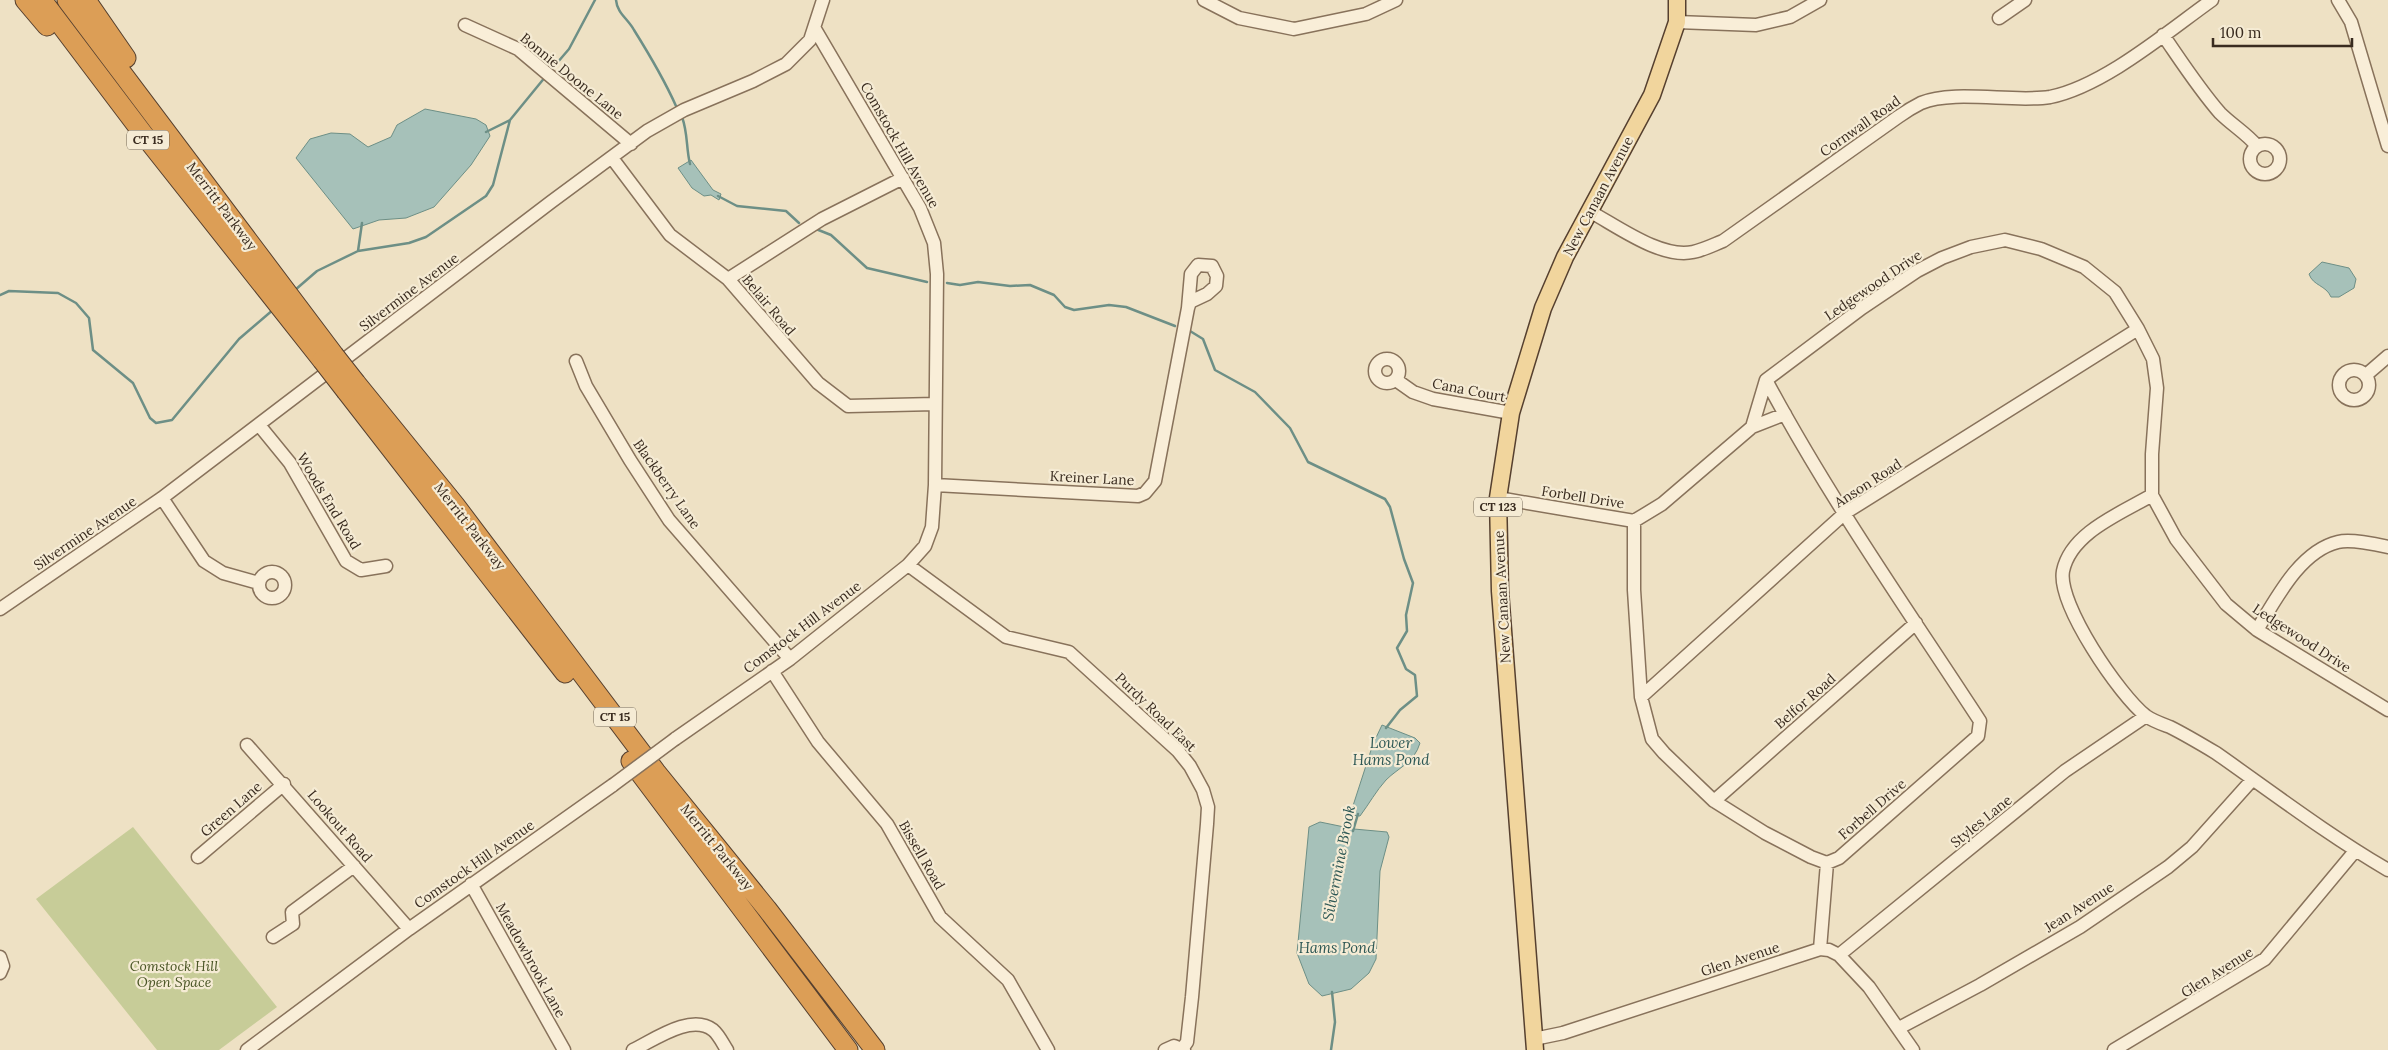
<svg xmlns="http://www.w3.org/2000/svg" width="2388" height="1050" viewBox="0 0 2388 1050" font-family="Lora,serif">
  <rect width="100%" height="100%" fill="#eee1c4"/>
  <path fill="#c7cc98" d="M133 827 277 1007 219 1050H157L36 899Z"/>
  <path fill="#a6c1b9" stroke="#6d8f86" d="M425 109 476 119 486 125 490 136 471 165 434 207 406 218 379 220 353 229 296 158 310 139 331 133 350 134 368 147 391 137 397 125Z
    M691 160 713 190 721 194 719 200 711 195 704 196 692 188 678 168Z
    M2322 262 2349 268 2356 279 2354 288 2339 297H2331C2326 285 2313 286 2309 274Z
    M1382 725 1415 738 1420 743C1414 763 1399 767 1386 780 1376 791 1369 804 1360 816L1350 815 1373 744Z
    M1320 822 1354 829 1387 832 1389 837 1380 871 1376 959 1369 973 1351 989 1322 996 1309 984 1297 953 1309 827Z"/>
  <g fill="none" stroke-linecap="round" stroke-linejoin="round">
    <path stroke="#6d8f86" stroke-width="2.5" d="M616 0C617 13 628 19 634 30 649 54 664 79 676 106
      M551 70 569 49 595 0
      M682 117C688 133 686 148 690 164
      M486 132 510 120
      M718 196 737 206 786 211 799 223
      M816 229 831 235 867 268 927 282
      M358 251 362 223
      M947 283 960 285 978 282 1010 286 1030 285 1054 295 1065 307 1074 310 1109 305 1126 307 1175 326
      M295 290 317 271 358 251 409 243 426 237 486 196 493 185 510 120 546 76
      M0 295 9 291 58 293 76 303 89 318 93 350 133 383 150 418 156 423 172 420 239 339 274 309
      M1190 331 1203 339 1215 370 1255 392 1290 428 1308 462 1385 499 1390 507 1404 559 1413 583 1406 615 1407 631 1397 648 1406 669 1415 675 1417 696 1400 710 1386 728
      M1353 831 1358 814
      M1331 1050 1335 1022 1332 992"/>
    <defs>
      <path id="minor" d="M1204 0 1239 18 1294 29 1366 14 1396 0
        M2338 0 2351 22 2388 146
        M1999 18 2025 0
        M1677 22 1756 25 1790 17 1820 0
        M465 25 518 49 631 144
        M2163 35C2181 61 2199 89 2220 113 2232 125 2246 133 2257 146
        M2250 159a15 15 0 1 1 30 0a15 15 0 1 1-30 0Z
        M612 158 670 235 728 279 818 383 848 406 935 404
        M1589 211C1617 226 1661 259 1693 252 1703 250 1713 245 1723 241L1898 117C1905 112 1913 107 1921 103 1954 89 2014 103 2050 97 2104 86 2167 32 2212 0
        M728 279 822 219 903 178
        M1375 371a12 12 0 1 1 24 0a12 12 0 1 1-24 0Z
        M576 361 586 386 630 460 669 520 790 659
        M2339 385a15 15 0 1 1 30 0a15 15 0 1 1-30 0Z
        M2366 375 2388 356
        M1396 380 1413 392 1433 399 1511 413
        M1766 380C1829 498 1907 609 1980 721L1978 736 1839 858 1827 863 1811 857 1765 833 1714 801 1664 753 1652 739 1641 697 1634 590V521L1662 504 1752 427Z
        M1766 380 1862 308 1917 271 1942 258 1971 247 2005 240 2041 249 2084 267 2115 292 2138 329 2153 359 2157 388 2152 454V495L2176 539 2226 604 2257 630 2388 710
        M259 425 290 463 346 561 361 570 386 566
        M1752 427 1785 414
        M935 485 1138 496 1145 493 1155 481 1188 308 1190 302 1207 294 1216 286 1217 276 1212 266 1198 265 1191 274 1188 308
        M2152 495C2122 513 2071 532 2063 571 2057 604 2120 696 2146 716 2153 721 2162 724 2170 727 2186 735 2201 744 2216 753 2273 793 2328 835 2388 870
        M162 498 204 561 223 573 259 583
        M1498 498 1634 521
        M908 565 1006 637 1069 652 1178 751 1190 766 1203 790 1208 807 1207 824 1192 997 1187 1042 1182 1049
        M259 585a13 13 0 1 1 26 0a13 13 0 1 1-26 0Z
        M0 609 162 498 551 202 647 131 684 110 753 81 786 64 810 40 823 0
        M2257 630C2276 599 2300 551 2338 542 2350 539 2376 544 2388 547
        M772 671 818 742 887 824 940 917 1008 980 1048 1050
        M1641 697 1845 513 2138 329
        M675 739 790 659 908 565 925 546 932 527 935 485 937 274 934 243 920 208 815 29
        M247 745 409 929
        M1714 801 1916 623
        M198 857 284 784
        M471 884 564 1050
        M273 937 293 924 292 912 354 866
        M1820 949 1827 863
        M1839 955 2065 771 2146 716
        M0 957 3 966 0 973
        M1899 1028 1980 985 2080 927 2168 867 2192 847 2252 780
        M1534 1039 1563 1033 1820 949 1829 950 1839 955 1869 987 1913 1050
        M247 1050 409 929 613 785
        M633 1050C654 1040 691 1013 713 1030 719 1035 723 1044 727 1050
        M1165 1050 1174 1046 1184 1050
        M2114 1050 2265 959 2355 851"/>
      <path id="major" d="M1535 1050 1500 591 1498 498 1511 413 1543 308 1565 257 1652 95 1677 22V0"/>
      <path id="highway" d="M25 0 47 26
        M42 0 144 135 322 360
        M67 0 334 355
        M86 0 126 58
        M356 383 455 505 656 772 767 909 875 1050
        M346 391 565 673
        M631 761 848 1050"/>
    </defs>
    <use href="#minor" stroke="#88725b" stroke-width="15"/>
    <use href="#major" stroke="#56402f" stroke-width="19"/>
    <use href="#highway" stroke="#56402f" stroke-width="21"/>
    <use href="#minor" stroke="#f9eed8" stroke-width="12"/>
    <use href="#major" stroke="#f1d59d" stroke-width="16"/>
    <use href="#highway" stroke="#dc9e56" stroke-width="19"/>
    <defs>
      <path id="minor-bridge" d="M613 785 675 739"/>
      <path id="highway-bridge" d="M334 355 356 383
        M322 360 346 391"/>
    </defs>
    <use href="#minor-bridge" stroke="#88725b" stroke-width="15" stroke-linecap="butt"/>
    <use href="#highway-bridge" stroke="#56402f" stroke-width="21" stroke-linecap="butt"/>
    <use href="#minor-bridge" stroke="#f9eed8" stroke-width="12"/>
    <use href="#highway-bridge" stroke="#dc9e56" stroke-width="19"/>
  </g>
  <g text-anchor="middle" stroke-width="4.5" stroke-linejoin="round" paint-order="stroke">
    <g fill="#f5ebd4" stroke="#716555" stroke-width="1">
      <rect x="127" y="130.5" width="42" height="19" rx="4"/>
      <rect x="1474" y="497.5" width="48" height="19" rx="4"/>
      <rect x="594" y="707.5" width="42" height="19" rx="4"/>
    </g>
    <g font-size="12" font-weight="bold" fill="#392b1f">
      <text x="148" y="144">CT 15</text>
      <text x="1498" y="511">CT 123</text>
      <text x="615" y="721">CT 15</text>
    </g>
    <g font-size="14" fill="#392b1f" stroke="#f5ebd4">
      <text transform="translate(572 76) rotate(39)" y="5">Bonnie Doone Lane</text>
      <text transform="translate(1860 126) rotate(-35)" y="5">Cornwall Road</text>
      <text transform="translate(900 145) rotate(60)" y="5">Comstock Hill Avenue</text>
      <text transform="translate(1598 196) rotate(-62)" y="5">New Canaan Avenue</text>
      <text transform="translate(222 206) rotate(53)" y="5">Merritt Parkway</text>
      <text transform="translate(1873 285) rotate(-34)" y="5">Ledgewood Drive</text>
      <text transform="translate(409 292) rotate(-37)" y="5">Silvermine Avenue</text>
      <text transform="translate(769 305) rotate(50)" y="5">Belair Road</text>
      <text transform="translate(1469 390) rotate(11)" y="5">Cana Court</text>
      <text transform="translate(1092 478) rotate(3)" y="5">Kreiner Lane</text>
      <text transform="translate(1868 483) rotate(-33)" y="5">Anson Road</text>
      <text transform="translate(667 484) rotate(55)" y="5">Blackberry Lane</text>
      <text transform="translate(1583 497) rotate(9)" y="5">Forbell Drive</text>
      <text transform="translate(329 501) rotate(59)" y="5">Woods End Road</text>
      <text transform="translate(470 526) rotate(52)" y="5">Merritt Parkway</text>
      <text transform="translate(85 533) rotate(-34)" y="5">Silvermine Avenue</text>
      <text transform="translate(1502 597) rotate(-93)" y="5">New Canaan Avenue</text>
      <text transform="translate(802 627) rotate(-37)" y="5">Comstock Hill Avenue</text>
      <text transform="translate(2302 638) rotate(33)" y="5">Ledgewood Drive</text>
      <text transform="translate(1805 701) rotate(-41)" y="5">Belfor Road</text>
      <text transform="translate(1156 712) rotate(44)" y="5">Purdy Road East</text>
      <text transform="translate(231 809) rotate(-41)" y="5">Green Lane</text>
      <text transform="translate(1872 809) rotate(-41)" y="5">Forbell Drive</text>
      <text transform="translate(1981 821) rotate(-39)" y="5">Styles Lane</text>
      <text transform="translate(340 826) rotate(49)" y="5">Lookout Road</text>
      <text transform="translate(717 847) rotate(51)" y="5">Merritt Parkway</text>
      <text transform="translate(922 855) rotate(60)" y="5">Bissell Road</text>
      <text transform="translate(474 864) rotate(-35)" y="5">Comstock Hill Avenue</text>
      <text transform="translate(2079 907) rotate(-33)" y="5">Jean Avenue</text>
      <text transform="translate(1740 959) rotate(-18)" y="5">Glen Avenue</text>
      <text transform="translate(531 960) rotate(61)" y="5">Meadowbrook Lane</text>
      <text transform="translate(2217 972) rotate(-32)" y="5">Glen Avenue</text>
    </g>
    <g font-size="14" font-style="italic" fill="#4a5525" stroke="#f5ebd4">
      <text x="174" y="971">Comstock Hill<tspan x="174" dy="16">Open Space</tspan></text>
    </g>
    <g font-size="15" font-style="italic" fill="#2e5855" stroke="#f5ebd4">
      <text x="1391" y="748">Lower<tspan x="1391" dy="17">Hams Pond</tspan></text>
      <text transform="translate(1339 863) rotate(-79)" y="5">Silvermine Brook</text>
      <text x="1337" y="953">Hams Pond</text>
    </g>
  </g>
  <path d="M2213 38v8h139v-8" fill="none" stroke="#392b1f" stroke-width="2.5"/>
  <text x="2220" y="38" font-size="15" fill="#392b1f" stroke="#f5ebd4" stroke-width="4" paint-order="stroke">100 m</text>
</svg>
